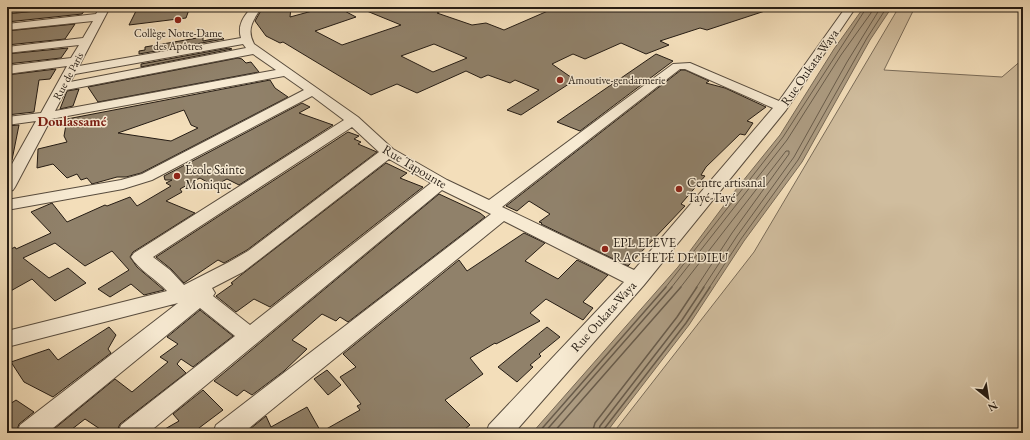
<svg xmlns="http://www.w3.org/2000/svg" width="1030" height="440" viewBox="0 0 1030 440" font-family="'EB Garamond',serif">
  <rect width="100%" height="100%" fill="#f3deba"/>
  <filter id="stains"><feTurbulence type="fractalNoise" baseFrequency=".005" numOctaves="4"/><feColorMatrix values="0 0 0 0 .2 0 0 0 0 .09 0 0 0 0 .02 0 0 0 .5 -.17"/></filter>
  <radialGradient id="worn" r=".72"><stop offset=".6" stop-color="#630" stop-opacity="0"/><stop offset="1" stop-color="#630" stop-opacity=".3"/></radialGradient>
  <path fill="#d0bd9e" stroke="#7a6c59" d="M899 7H915L884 70 1002 77 1023 59V433H613L754 252Z"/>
  <path fill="#ad9c82" stroke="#776956" d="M864 7H892L870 40 802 162 744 241 689 325 615 421 606 433H532L678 267 734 192 780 135 834 49Z"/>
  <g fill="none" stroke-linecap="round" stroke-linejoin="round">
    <path stroke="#695c4b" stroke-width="1" d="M665 288 783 137 867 7
      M671 288 787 140 841 55 871 13 872 7
      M680 288 786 151H789V154L732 233 696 288
      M703 288 737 236 794 157 847 62 881 7
      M709 288 741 239 798 160 867 38 887 7"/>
    <path stroke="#695c4b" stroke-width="1.5" d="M538 433 666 287
      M544 433 672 287
      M553 433 681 287
      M592 433 595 423 677 317 697 287
      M598 433 600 426 682 320 704 287
      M603 433 604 429 686 323 710 287"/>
  </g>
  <path fill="#90816a" stroke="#251c14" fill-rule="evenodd" d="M42 7H65L64 8 87 7 82 14 7 22V14L36 11Z
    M172 7H190L186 18 129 25 136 11Z
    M263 7H291L290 17 327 7H337L356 17 315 31 342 45 401 25 357 7H449L437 13 472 25 486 23 504 30 557 7H770L771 9 707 30 700 28 660 41 669 45 646 54 621 43 585 59 573 54 552 64 575 80 521 115 507 110 539 90 515 80 510 83 488 75 481 78 466 71 417 93 397 84 371 95 283 42 280 43 266 36 255 21ZM434 44 467 58 433 72 401 56Z
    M75 24 65 39 7 45V31Z
    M203 37V41L222 37 224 39 139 54V51L145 50V47Z
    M68 48 61 58 7 64V54Z
    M229 48 232 49 141 67V64Z
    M656 54 673 61 580 131 557 122Z
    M238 58 242 59 246 63 251 62 259 72 98 102 88 87Z
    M56 69 50 79 39 80 34 112 7 115V75Z
    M681 70H685L709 81 706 83 725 88 766 107 747 121 753 123 745 135 740 134 706 167 701 175 705 176 681 204 685 206 628 266 541 224 542 223 539 222 550 214 529 201 517 211 506 206Z
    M270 80 275 88 288 97 141 173 126 177H117L92 184 87 178 81 180 77 174 67 178 53 164 37 168 38 149 67 142 64 136 67 119ZM184 110 191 125 198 128 171 141 118 133Z
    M79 89 73 106 60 109 67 91Z
    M302 103 310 107 299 113 333 125 239 185 227 179 214 186 200 178 180 189 182 192 166 201 195 213 133 252 130 257 137 267 164 290 144 295 131 284 110 297 98 289 129 270 112 251 85 266 55 243 23 258 49 278 68 268 86 283 55 301 32 279 7 293V251L15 247 16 249 51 233 31 212 52 203 67 222 105 205 107 206 130 197 137 206 171 186 166 183 172 180H165L164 176Z
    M19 125 12 160 7 159V126Z
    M348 132 359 136 354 139 361 142 358 144 377 152 247 250 224 263 218 260 184 283 171 269 156 257Z
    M386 163 407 173 400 178 423 187 270 307 254 299 236 312 216 296 233 284 231 283 241 275Z
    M439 194 480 213 485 217 348 322 340 317 336 321 322 314 292 340 307 349 284 371 252 395 244 390 237 396 214 381Z
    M524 233 545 243 525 261 558 279 577 260 608 275 583 302 593 308 583 320 546 299 530 313 540 321 496 344 495 343 470 358 483 374 445 400 470 425 460 433H245L266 416 271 427 307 407 321 432 360 410 357 406 361 404 340 377 356 367 343 354 459 260 467 271Z
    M200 310 233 336 193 367 181 359 177 364 186 373 120 424 116 433H106L85 419 67 433H49L115 379 132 392 168 362 160 357 178 344 167 337Z
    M109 327 116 335 108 349 111 353 53 397 24 382 11 362 49 349 58 360Z
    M547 327 560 337 539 354 541 356 530 365 533 367 517 382 498 367Z
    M327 370 341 385 328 395 314 379Z
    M203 390 223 410 195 431 193 429 187 433H158L179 421 173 414Z
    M16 400 34 412 19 424 16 433H7V406Z"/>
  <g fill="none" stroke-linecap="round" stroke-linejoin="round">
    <defs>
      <path id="minor" d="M7 7H41L36 10 7 13Z
        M100 7H110L79 66 241 38C237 25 244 16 252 7H262C253 20 246 29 254 44L358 117 393 149 447 180 489 200 673 64 690 63 779 101 846 7H856L786 110 644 285 514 433H486L489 425 624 282 504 221 243 433H213L216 425 491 214 442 190 148 433H118L121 425 235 336 200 308 47 433H17L20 425 178 303 7 347V331L167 291C157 280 138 269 131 257L134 253 344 120 312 96 152 180 123 189 7 210V200L121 180 142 174 304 90 284 76 51 119 15 187 13 190 7 192V173L36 121 7 125V117L41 113 67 66 7 74V66L71 58 79 45 7 53V47L83 38 93 21 7 30V24L96 14ZM243 44 246 48 70 82 75 74ZM253 54 276 70 55 111 66 90ZM680 69H685L773 108 634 270 502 207ZM352 127 379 152 248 251 229 262 184 285 170 270 153 257ZM389 159 431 183 250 325 213 296 215 293 212 288 243 272 260 259Z"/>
    </defs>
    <use href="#minor" stroke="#584c3e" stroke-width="2"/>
    <use href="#minor" fill="#f7ead2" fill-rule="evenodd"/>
  </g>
  <g fill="#8f2418" stroke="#f7ead2" stroke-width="1.5">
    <circle cx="178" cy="20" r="4"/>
    <circle cx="560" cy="80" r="4"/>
    <circle cx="177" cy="176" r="4"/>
    <circle cx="679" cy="189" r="4"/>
    <circle cx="605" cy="249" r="4"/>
  </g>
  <g text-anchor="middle" stroke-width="3" stroke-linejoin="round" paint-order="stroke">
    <g font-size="11" fill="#251c14" stroke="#f7ead2">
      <text x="178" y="37">Collège Notre-Dame<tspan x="178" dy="13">des Apôtres</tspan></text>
      <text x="568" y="84" text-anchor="start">Amoutive-gendarmerie</text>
    </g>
    <g font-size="11" fill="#251c14" stroke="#f7ead2">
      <text transform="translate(68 76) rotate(-62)" y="4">Rue de Paris</text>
    </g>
    <g font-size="13" fill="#251c14" stroke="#f7ead2">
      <text transform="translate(809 67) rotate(-55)" y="5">Rue Oukata-Waya</text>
      <text transform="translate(415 166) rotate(31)" y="5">Rue Tapounte</text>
      <text transform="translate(603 316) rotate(-48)" y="5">Rue Oukata-Waya</text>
    </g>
    <g font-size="13" fill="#251c14" stroke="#f7ead2" text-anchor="start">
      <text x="185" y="174">École Sainte<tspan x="185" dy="15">Monique</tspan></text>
      <text x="687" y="187">Centre artisanal<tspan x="687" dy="15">Tayé-Tayé</tspan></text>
      <text x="613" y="247">EPL ELEVE<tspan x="613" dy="15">RACHETÉ DE DIEU</tspan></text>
    </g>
    <g font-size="14" font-weight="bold" fill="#7a1f14" stroke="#f7ead2">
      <text x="72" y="126">Doulassamé</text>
    </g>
  </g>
  <rect width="1030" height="440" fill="none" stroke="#f3deba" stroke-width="24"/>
  <rect x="8" y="8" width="1014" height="424" fill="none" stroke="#251c14" stroke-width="2"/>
  <rect x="12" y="12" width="1006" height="416" fill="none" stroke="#251c14"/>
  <g transform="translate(988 398) rotate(150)" stroke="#f7ead2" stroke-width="3" paint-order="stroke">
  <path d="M0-3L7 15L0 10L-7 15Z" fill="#251c14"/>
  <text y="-6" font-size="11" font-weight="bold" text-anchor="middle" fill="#251c14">N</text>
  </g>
  <rect width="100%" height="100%" filter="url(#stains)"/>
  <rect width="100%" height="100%" fill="url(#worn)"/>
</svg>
